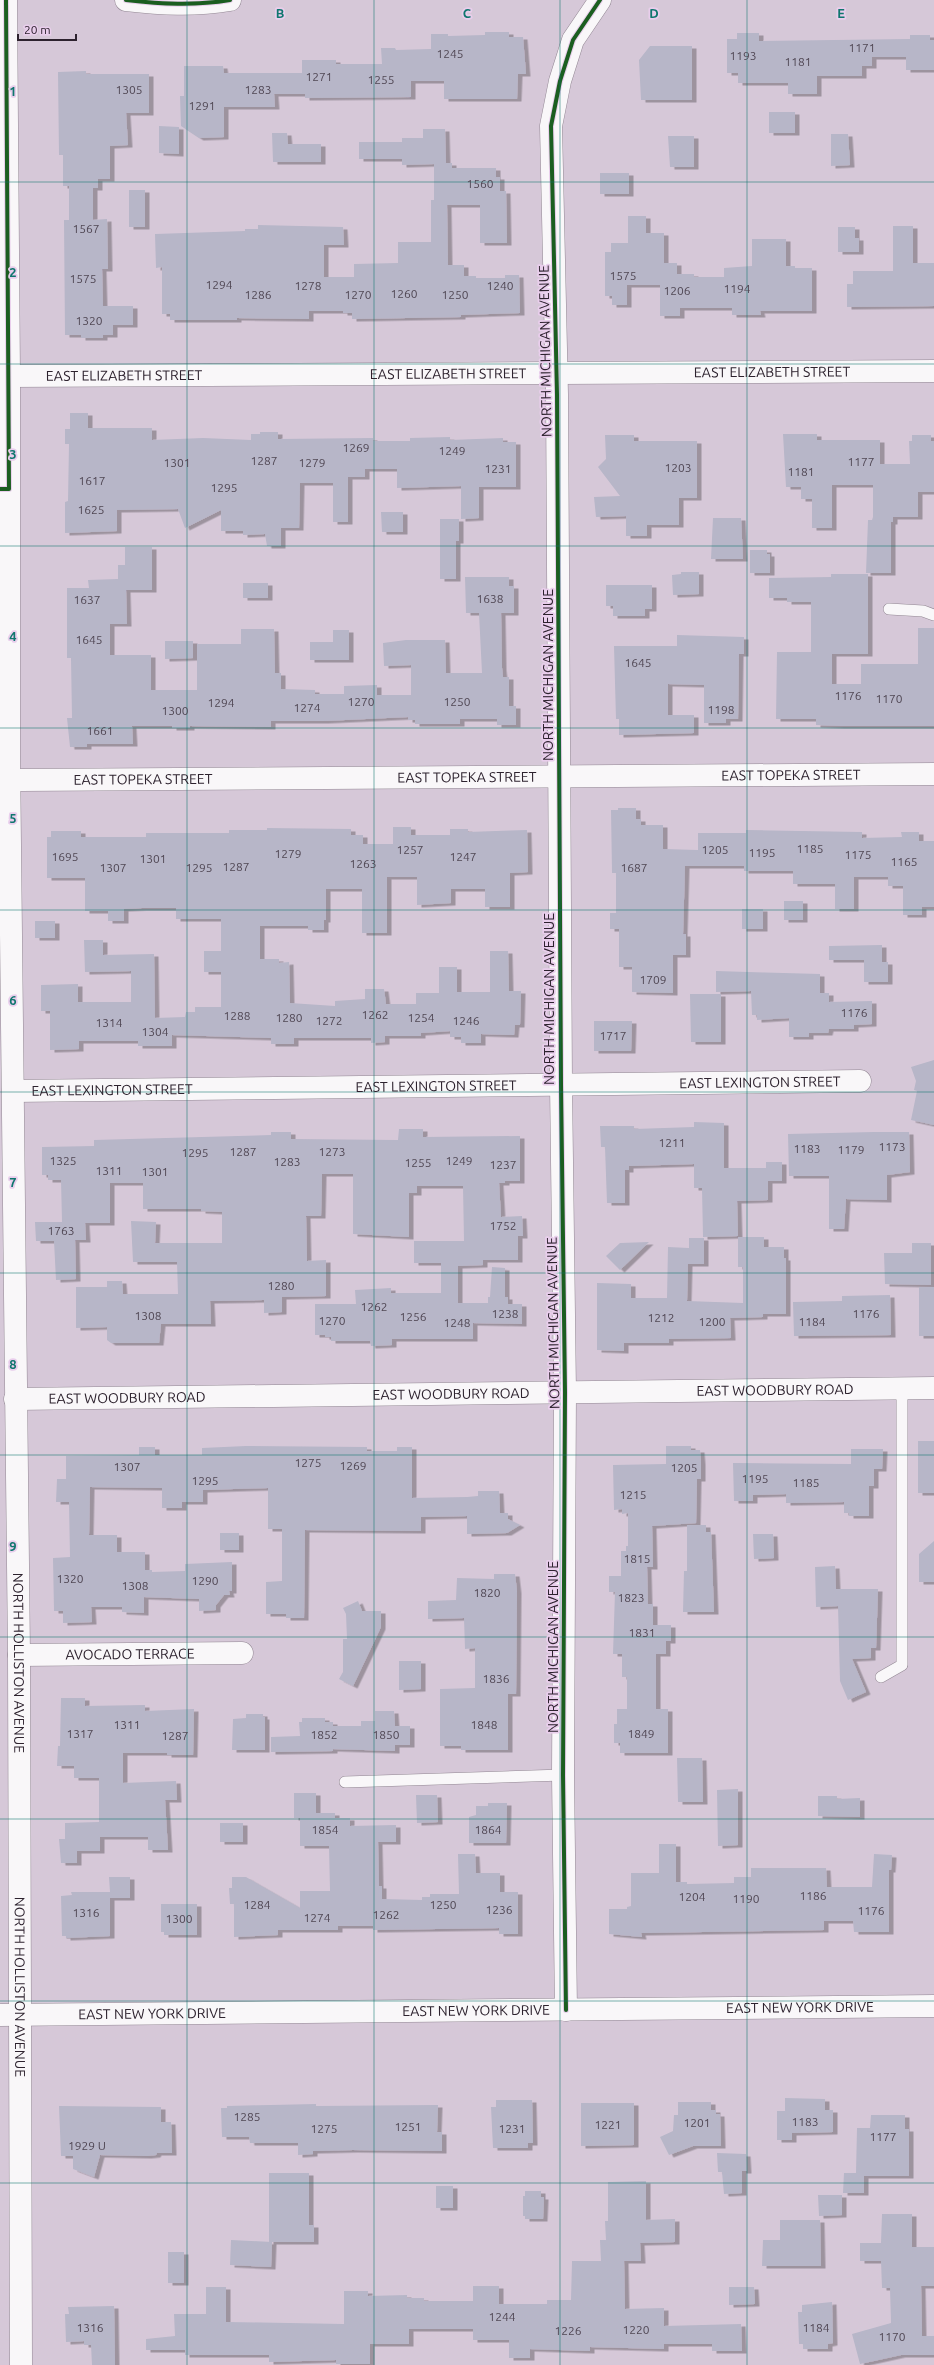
<svg xmlns="http://www.w3.org/2000/svg" width="934" height="2365" viewBox="0 0 934 2365" font-family="Ubuntu,sans-serif">
  <defs>
    <filter id="shadow"><feDropShadow dx="4.5" dy="2.5" stdDeviation="0" flood-color="#0004"/></filter>
  </defs>
  <rect width="100%" height="100%" fill="#d6c8d8"/>
  <path fill="#b7b6c8" filter="url(#shadow)" d="M485 32H509V37H523L526 74H518L517 99H444V81H411V97L305 98V94H274L275 107H224V137L199 138 181 126 180 96H184V66H223L224 73H302V60H336V64H382L381 48H395L396 50 431 49V34H448V36L485 35Z
    M737 33H759V41L910 39V35H930V40H934V70H906V57H872V66H862V76H817V94H788V83H738V73H727V39H737Z
    M650 46H692V100H641L639 60Z
    M86 71V74H149V113H126L128 145 110 146V179H98V188H93V220L107 219 108 269H102L103 306H133V325H113V335H103V338H81V335H65L64 220H69V186H63V155H59L58 72Z
    M769 112H795V133H769Z
    M159 126 179 127V154L159 153Z
    M423 129H445L446 163H452V168H496V177H500V191H506L507 243H480V205H447L448 265H464V276H476V278H505V275H519L520 313 461 315V317L352 319V313H343V311H309V319L237 318V320H170V314H162V267L156 268 155 234 245 231V229H258V225L343 227 344 245H324V277H354V264L398 263V242H431V200H434V164L402 165V159H359V142H402V138H423Z
    M272 133H287L288 144H321V162H273Z
    M831 134H848L850 165 831 166Z
    M668 136H694V167H670Z
    M600 173H629V194H600Z
    M129 190H145V227H129Z
    M628 216H646V233H664V263H677V274H694V277H724V268L752 266V239H786V266H795V268H812V311H760L761 315H732V308H680V316H660V285H627V305H612V296H605V252H611V243H628Z
    M893 226H913V263H934V306L847 307V284H853V271H893Z
    M838 227H855V238H859V252H838Z
    M70 413H88V428H152V440L203 438 251 440V434H260V432H278V439L373 438V441H410V438L450 437V440L503 438V442H516V487H479V518L461 519V486L397 488V469H365V477H348V522H333V483H300L299 528H281V546H267L265 534 243 535V531H221V510L185 528 178 509 117 510V531L65 533V502L68 501 69 444H65V429H70Z
    M783 434H817V440H880V464H910L909 441H912V435H931V441H934V492H918V517H893V522H891V573H866L868 520H872L873 517V485H832V528H812V499H801V487H786Z
    M605 435H634V441H697V498H679V525H647V536H626V516L596 517 594 497 620 496 598 467 606 459Z
    M381 512H403V532H382Z
    M713 518H741L743 559H711Z
    M440 519H459V541H456V579H440Z
    M125 547H152V590H126L127 624H110V655H151V690H197V644H241V629H274L275 673H281V689L315 690V694H344V686L377 685V695H411V665L384 666 383 643 406 640H445L446 673H482L479 613H466L465 577H509V586H514V613H501L502 668 503 677H509V706H516V725H497V719H460V724H415V720H408V717L324 721H271V727L190 726V728H172V726H132L133 744H87V747H70L67 718H72L71 658H67V588H89L88 580 118 579V565H125Z
    M750 550H767V554H770V573H750Z
    M681 572H699V594L673 595 672 575 681 574Z
    M831 574H868V654H832V684H861V664H918V628H934V726H840L816 725V719H776L777 652H811V602H787V598H769V578L831 577Z
    M243 583H268V598H243Z
    M606 585H652V609H645V616H613V606H606Z
    M333 630H349V660H310V642H333Z
    M677 635 744 637V654H739L738 719H726V723H704V685L668 684V715H694V733L619 735V719H616L614 646H677Z
    M165 641H193V658L165 659Z
    M618 808H636V819H641V825H663V849L698 850V833H746V830L862 832V838L902 837 901 832H919V841H934V907H922V915H903V886H888V877H854V909H835V884H793V871H744V866H685L683 934H686V955H673V993L632 992V967H619V929H610V913H616V873H612L611 810H618Z
    M393 827H411V835H450V829H468V832L527 830 528 872 510 873V907H485V889H451V903L417 905V877H387V933H362V889H326V920H324V930H308V926H260V959H279V963L289 962 290 1003 335 1006V1001L365 999V989H384L386 1004H416V993H439V967H457V992H490V951H508L509 991H521L520 1025H515L514 1035 481 1034V1043H461V1037H450V1031L421 1033V1036H385V1042L371 1043V1038H294V1044H271V1038L172 1035V1046H138V1041H79V1049L50 1050V1011H41V985L78 984V1002H131V971L85 972 84 940H103V955L154 954 155 1018 185 1017 186 1012H195V1007H221V972H204V951H221V919H176V908H142L124 909V921H108V911H85V878H47V837H51V831H81V837H146V833H229V830H267V828L351 829V835H363V844H393Z
    M784 901H803V920H784Z
    M742 909H763V929H742Z
    M35 921H55V938H35Z
    M882 945V962H888V982H864V960H829V946Z
    M716 971 820 974V993H829V1002L872 1001V1024L854 1025V1029H829L828 1033H809V1037H789V1018L757 1020V1015H752L751 991 716 992Z
    M690 994H721V1042H691Z
    M594 1021H632L631 1051H594Z
    M934 1060V1125L911 1120 917 1091 914 1090 916 1081 911 1067Z
    M694 1122 724 1123V1168H766V1162H782V1181H768V1200L737 1201 738 1236 703 1237 702 1188H694V1164L629 1166V1170H625V1203H607L605 1147H601L600 1126H634V1129L694 1127Z
    M399 1129H423V1137L520 1136V1181H505V1183H499L501 1217 522 1216 523 1236H518V1260H483V1265L458 1266V1303H488V1297H490L492 1267 505 1268V1297H508V1304H522V1324L473 1323V1339H392V1345L371 1346 370 1341H331V1337H325V1335H315V1304H356L355 1290 391 1288V1293H441V1263H414V1241H464L463 1186H417V1193H409V1237L353 1234V1174H322L321 1216H306L307 1261 326 1260V1296L282 1297V1312L264 1313V1300L210 1301 211 1324H161L159 1343H111L107 1340V1327L76 1328V1287H107V1281H122L123 1294H178L177 1262H133L131 1221 156 1222 155 1243H222V1212L201 1211V1209H143V1183H110V1223H85L86 1240H75L76 1279 56 1280 54 1241H36L35 1222H62L61 1180H48V1175H42V1147L94 1146V1140L271 1135V1132H291V1139L398 1140Z
    M874 1132H909L910 1172 887 1175V1200L846 1199 844 1229H829V1176H789L788 1134Z
    M738 1237H764V1247H784V1258H786V1314H763V1317L730 1318 731 1338 669 1339V1343H624V1351L597 1350V1283L631 1284V1298H667L668 1247 689 1248V1238H704V1264H688L687 1301 743 1303V1267H738Z
    M649 1242 620 1270 606 1256 620 1243Z
    M912 1243H931V1285L885 1284 884 1253H912Z
    M919 1287H934V1336H919Z
    M890 1295 891 1335 794 1336 793 1302 842 1301V1296Z
    M918 1441H934V1493H918Z
    M246 1446 367 1447V1451H397V1447H412V1498L467 1497 478 1496V1491H499L500 1513H508V1519L520 1525 507 1533 467 1534V1516L421 1517V1531L305 1530 304 1618H286V1614H266V1582L282 1581V1529H268V1488L203 1490V1502H182V1508H162V1488L90 1487 89 1535H117V1552H145V1570H152V1572L185 1571V1564L232 1562V1591H229L230 1595H224L216 1605V1610L199 1611V1599L144 1597V1613L122 1612V1607H91L92 1622 63 1623V1611H54L53 1558 70 1557 69 1502H56L57 1479H66V1456L139 1455V1447H155V1455H202V1448Z
    M666 1446H691V1450H700L701 1462V1479H697L696 1523 652 1526 653 1567H647L648 1604H653V1625H671V1641H666V1654H656V1709H668V1753H620V1743H614V1724H617V1709H627V1677H622V1654H613L615 1592H609V1576H621V1551H626V1546H628V1513L622 1514V1509L614 1510 613 1465 666 1464Z
    M851 1449H883L882 1469H874V1486H869V1516H849V1513H844V1502L786 1503V1494L753 1495V1501H734L733 1463 851 1464Z
    M687 1525H706V1532H711L714 1612H683L684 1571H687Z
    M220 1533H239V1550H220Z
    M753 1534H773L774 1558 754 1559Z
    M934 1541V1582H919V1554Z
    M835 1566 836 1589H878L876 1648H871V1658L852 1659 866 1692 848 1700 840 1681 838 1606 816 1607 815 1567Z
    M494 1574H515L517 1591 516 1694H508V1750H461V1746H440V1689L475 1688V1648L465 1649 464 1618 428 1619V1601L456 1600 457 1578 494 1579Z
    M358 1601 362 1611H381V1627L353 1686 339 1679 343 1672V1639H347L346 1614 343 1608Z
    M399 1661H421V1689L399 1690Z
    M61 1698H85V1706L145 1705V1711L194 1709 193 1755H167V1753H123V1783L176 1781 177 1800H165L168 1850H148V1837H100V1851H77V1863H61L59 1839H65V1823L99 1822V1778H74V1766H57L58 1746H60Z
    M375 1711H394L395 1726H410V1745H395V1751L333 1749V1751L271 1752V1737L300 1736 299 1722H302V1718H325V1722H333V1726H361V1721H375Z
    M246 1714H263V1717H265V1750H232L233 1719 246 1718Z
    M677 1758H702L703 1802H678Z
    M738 1789V1845L718 1846 717 1790Z
    M294 1793H316V1813H335V1818H350V1826L396 1825V1842H378L379 1886H382V1899L422 1900V1897H430V1894H459L458 1854H475L476 1873H500V1892H518V1934H499V1928L373 1930V1926H338V1930H278V1935L234 1937V1904H230L229 1888H232V1877H246L300 1908V1891H330L329 1846H300V1818H294Z
    M416 1795H437L438 1822 417 1823Z
    M818 1796H837V1799L860 1798V1817L818 1816Z
    M488 1803H507L506 1843H469V1817L476 1815V1806H488Z
    M220 1823H243V1842H220Z
    M659 1844H676V1882H687V1884L734 1883V1877H751V1868H826L827 1887H872L874 1854 892 1855 891 1870H889V1932H854L853 1921H824V1930L641 1933 642 1937 609 1934V1909H627V1907L631 1906V1873H659Z
    M109 1877H130V1898H110V1936L66 1938V1936H62L61 1896 72 1895 71 1892H110Z
    M161 1904H197V1935H164V1932H161Z
    M785 2098 825 2099V2110H833V2132L792 2133V2140H777V2111H785Z
    M496 2100H532L533 2143H528V2148H493L491 2107H496Z
    M678 2102H711V2110H716V2114H720L721 2146H693L669 2155 660 2137 673 2131 674 2115H678Z
    M581 2103H634V2145L581 2146Z
    M316 2104V2106L438 2105 437 2132H442V2151L353 2150 313 2151V2154L298 2155V2143H250L249 2137H222L221 2108H227V2106Z
    M59 2106 161 2107V2122H171L172 2153H157L156 2155 147 2156 100 2155 94 2177 73 2169V2156H61Z
    M871 2115H905V2129H909V2176H864V2193H843L844 2173H856L857 2128H870Z
    M717 2153 746 2154 747 2171H742V2193L724 2194 722 2172H718Z
    M269 2173H309V2225H314V2242H269Z
    M646 2181V2220L675 2219V2242L640 2243 641 2261H624L625 2309 664 2308V2326L741 2324 742 2351H712V2344H664V2349L590 2347V2351L530 2349V2358H509V2340H473V2329H409V2344H370V2364H336V2360L269 2362V2355H185V2350H146V2339L175 2336 174 2314H206V2287H226V2322L344 2324V2291H368V2296L407 2295V2298H424V2301H473V2286H499V2304H547V2300H571L572 2261H601L600 2240H606L605 2221H608V2182Z
    M436 2186H453V2208H436Z
    M525 2191H541V2197H544L543 2219H525V2216H523V2196H525Z
    M818 2195H842V2215L819 2216Z
    M882 2214H912V2247H934V2286H921L922 2336H934V2355H901L860 2364 852 2334 891 2323 890 2288H882L881 2261H860V2243H881Z
    M780 2220H820L821 2266H762L763 2240H780Z
    M231 2240 272 2242 271 2267 230 2265Z
    M168 2252H184V2283H168Z
    M729 2287H754L755 2304 729 2305Z
    M832 2302 833 2343 828 2344V2349H803V2344H799L798 2312H802V2305Z
    M114 2306 115 2365H92L91 2345H84V2341L66 2342 65 2314H69L68 2307Z"/>
  <g fill="none" stroke-linecap="round" stroke-linejoin="round">
    <defs>
      <path id="service" d="M889 609 923 611 934 615
        M881 1677 902 1665V1388
        M345 1782 563 1775"/>
      <g id="minor">
        <path id="s1" d="M6 0 9 376V755L19 1655 21 2365"/>
        <path d="M126 0C161 4 194 6 230 0"/>
        <path id="s2" d="M9 376 934 371"/>
        <path id="s3" d="M0 782 20 780 934 774"/>
        <path id="s4" d="M13 1091 860 1081"/>
        <path id="s5" d="M15 1399 934 1388"/>
        <path id="s6" d="M19 1655 242 1653"/>
        <path d="M566 2010 563 1775 565 1392 561 1084 557 394 551 126 560 81 573 40 600 0"/>
      </g>
      <g id="tertiary">
        <path id="s7" d="M0 2015 934 2006"/>
      </g>
    </defs>
    <use href="#service" stroke="#928793" stroke-width="12"/>
    <use href="#minor" stroke="#928793" stroke-width="23"/>
    <use href="#tertiary" stroke="#928793" stroke-width="23"/>
    <use href="#service" stroke="#f9f7f9" stroke-width="11"/>
    <use href="#minor" stroke="#f9f7f9" stroke-width="22"/>
    <use href="#tertiary" stroke="#f9f7f9" stroke-width="22"/>
    <defs>
      <path id="cycleway" d="M126 0C161 4 194 6 230 0
        M0 489H9L6 0
        M566 2010 563 1775 565 1392 561 1084 557 394 551 126 560 81 573 40 600 0"/>
    </defs>
    <use href="#cycleway" stroke="#e9ceec" stroke-width="6"/>
    <use href="#cycleway" stroke="#1b5e20" stroke-width="4"/>
  </g>
  <path fill="none" stroke="#0f766e" stroke-width="1" stroke-opacity="0.55" d="M187 0V2365M374 0V2365M560 0V2365M747 0V2365M0 182H934M0 364H934M0 546H934M0 728H934M0 910H934M0 1092H934M0 1273H934M0 1455H934M0 1637H934M0 1819H934M0 2001H934M0 2183H934"/>
  <g text-anchor="middle" stroke-width="3.5" stroke-linejoin="round" paint-order="stroke">
    <g font-size="12" fill="#504754">
      <text x="862" y="52">1171</text>
      <text x="450" y="58">1245</text>
      <text x="743" y="60">1193</text>
      <text x="798" y="66">1181</text>
      <text x="319" y="81">1271</text>
      <text x="381" y="84">1255</text>
      <text x="129" y="94">1305</text>
      <text x="258" y="94">1283</text>
      <text x="202" y="110">1291</text>
      <text x="480" y="188">1560</text>
      <text x="86" y="233">1567</text>
      <text x="623" y="280">1575</text>
      <text x="83" y="283">1575</text>
      <text x="219" y="289">1294</text>
      <text x="308" y="290">1278</text>
      <text x="500" y="290">1240</text>
      <text x="737" y="293">1194</text>
      <text x="677" y="295">1206</text>
      <text x="404" y="298">1260</text>
      <text x="258" y="299">1286</text>
      <text x="358" y="299">1270</text>
      <text x="455" y="299">1250</text>
      <text x="89" y="325">1320</text>
      <text x="356" y="452">1269</text>
      <text x="452" y="455">1249</text>
      <text x="264" y="465">1287</text>
      <text x="861" y="466">1177</text>
      <text x="177" y="467">1301</text>
      <text x="312" y="467">1279</text>
      <text x="678" y="472">1203</text>
      <text x="498" y="473">1231</text>
      <text x="801" y="476">1181</text>
      <text x="92" y="485">1617</text>
      <text x="224" y="492">1295</text>
      <text x="91" y="514">1625</text>
      <text x="490" y="603">1638</text>
      <text x="87" y="604">1637</text>
      <text x="89" y="644">1645</text>
      <text x="638" y="667">1645</text>
      <text x="848" y="700">1176</text>
      <text x="889" y="703">1170</text>
      <text x="361" y="706">1270</text>
      <text x="457" y="706">1250</text>
      <text x="221" y="707">1294</text>
      <text x="307" y="712">1274</text>
      <text x="721" y="714">1198</text>
      <text x="175" y="715">1300</text>
      <text x="100" y="735">1661</text>
      <text x="810" y="853">1185</text>
      <text x="410" y="854">1257</text>
      <text x="715" y="854">1205</text>
      <text x="762" y="857">1195</text>
      <text x="288" y="858">1279</text>
      <text x="858" y="859">1175</text>
      <text x="65" y="861">1695</text>
      <text x="463" y="861">1247</text>
      <text x="153" y="863">1301</text>
      <text x="904" y="866">1165</text>
      <text x="363" y="868">1263</text>
      <text x="236" y="871">1287</text>
      <text x="113" y="872">1307</text>
      <text x="199" y="872">1295</text>
      <text x="634" y="872">1687</text>
      <text x="653" y="984">1709</text>
      <text x="854" y="1017">1176</text>
      <text x="375" y="1019">1262</text>
      <text x="237" y="1020">1288</text>
      <text x="289" y="1022">1280</text>
      <text x="421" y="1022">1254</text>
      <text x="329" y="1025">1272</text>
      <text x="466" y="1025">1246</text>
      <text x="109" y="1027">1314</text>
      <text x="155" y="1036">1304</text>
      <text x="613" y="1040">1717</text>
      <text x="672" y="1147">1211</text>
      <text x="892" y="1151">1173</text>
      <text x="807" y="1153">1183</text>
      <text x="851" y="1154">1179</text>
      <text x="243" y="1156">1287</text>
      <text x="332" y="1156">1273</text>
      <text x="195" y="1157">1295</text>
      <text x="63" y="1165">1325</text>
      <text x="459" y="1165">1249</text>
      <text x="287" y="1166">1283</text>
      <text x="418" y="1167">1255</text>
      <text x="503" y="1169">1237</text>
      <text x="109" y="1175">1311</text>
      <text x="155" y="1176">1301</text>
      <text x="503" y="1230">1752</text>
      <text x="61" y="1235">1763</text>
      <text x="281" y="1290">1280</text>
      <text x="374" y="1311">1262</text>
      <text x="505" y="1318">1238</text>
      <text x="866" y="1318">1176</text>
      <text x="148" y="1320">1308</text>
      <text x="413" y="1321">1256</text>
      <text x="661" y="1322">1212</text>
      <text x="332" y="1325">1270</text>
      <text x="712" y="1326">1200</text>
      <text x="812" y="1326">1184</text>
      <text x="457" y="1327">1248</text>
      <text x="308" y="1467">1275</text>
      <text x="353" y="1470">1269</text>
      <text x="127" y="1471">1307</text>
      <text x="684" y="1472">1205</text>
      <text x="755" y="1483">1195</text>
      <text x="205" y="1485">1295</text>
      <text x="806" y="1487">1185</text>
      <text x="633" y="1499">1215</text>
      <text x="637" y="1563">1815</text>
      <text x="70" y="1583">1320</text>
      <text x="205" y="1585">1290</text>
      <text x="135" y="1590">1308</text>
      <text x="487" y="1597">1820</text>
      <text x="631" y="1602">1823</text>
      <text x="642" y="1637">1831</text>
      <text x="496" y="1683">1836</text>
      <text x="127" y="1729">1311</text>
      <text x="484" y="1729">1848</text>
      <text x="80" y="1738">1317</text>
      <text x="641" y="1738">1849</text>
      <text x="324" y="1739">1852</text>
      <text x="386" y="1739">1850</text>
      <text x="175" y="1740">1287</text>
      <text x="325" y="1834">1854</text>
      <text x="488" y="1834">1864</text>
      <text x="813" y="1900">1186</text>
      <text x="692" y="1901">1204</text>
      <text x="746" y="1903">1190</text>
      <text x="257" y="1909">1284</text>
      <text x="443" y="1909">1250</text>
      <text x="499" y="1914">1236</text>
      <text x="871" y="1915">1176</text>
      <text x="86" y="1917">1316</text>
      <text x="386" y="1919">1262</text>
      <text x="317" y="1922">1274</text>
      <text x="179" y="1923">1300</text>
      <text x="247" y="2121">1285</text>
      <text x="805" y="2126">1183</text>
      <text x="697" y="2127">1201</text>
      <text x="608" y="2129">1221</text>
      <text x="408" y="2131">1251</text>
      <text x="324" y="2133">1275</text>
      <text x="512" y="2133">1231</text>
      <text x="883" y="2141">1177</text>
      <text x="87" y="2150">1929 U</text>
      <text x="502" y="2321">1244</text>
      <text x="90" y="2332">1316</text>
      <text x="816" y="2332">1184</text>
      <text x="636" y="2334">1220</text>
      <text x="568" y="2335">1226</text>
      <text x="892" y="2341">1170</text>
    </g>
    <g font-size="14" fill="#2d222e" stroke="#e9ceec">
      <text transform="translate(545 351) rotate(-91)" y="5">NORTH MICHIGAN AVENUE</text>
      <text dy="5" stroke="none"><textPath href="#s2" startOffset="763">EAST ELIZABETH STREET</textPath></text>
      <text dy="5" stroke="none"><textPath href="#s2" startOffset="439">EAST ELIZABETH STREET</textPath></text>
      <text dy="5" stroke="none"><textPath href="#s2" startOffset="115">EAST ELIZABETH STREET</textPath></text>
      <text transform="translate(548 675) rotate(-90)" y="5">NORTH MICHIGAN AVENUE</text>
      <text dy="5" stroke="none"><textPath href="#s3" startOffset="791">EAST TOPEKA STREET</textPath></text>
      <text dy="5" stroke="none"><textPath href="#s3" startOffset="467">EAST TOPEKA STREET</textPath></text>
      <text dy="5" stroke="none"><textPath href="#s3" startOffset="143">EAST TOPEKA STREET</textPath></text>
      <text transform="translate(549 999) rotate(-90)" y="5">NORTH MICHIGAN AVENUE</text>
      <text dy="5" stroke="none"><textPath href="#s4" startOffset="747">EAST LEXINGTON STREET</textPath></text>
      <text dy="5" stroke="none"><textPath href="#s4" startOffset="423">EAST LEXINGTON STREET</textPath></text>
      <text dy="5" stroke="none"><textPath href="#s4" startOffset="99">EAST LEXINGTON STREET</textPath></text>
      <text transform="translate(553 1323) rotate(-91)" y="5">NORTH MICHIGAN AVENUE</text>
      <text dy="5" stroke="none"><textPath href="#s5" startOffset="760">EAST WOODBURY ROAD</textPath></text>
      <text dy="5" stroke="none"><textPath href="#s5" startOffset="436">EAST WOODBURY ROAD</textPath></text>
      <text dy="5" stroke="none"><textPath href="#s5" startOffset="112">EAST WOODBURY ROAD</textPath></text>
      <text transform="translate(553 1647) rotate(-90)" y="5">NORTH MICHIGAN AVENUE</text>
      <text dy="5" stroke="none"><textPath href="#s6" startOffset="111">AVOCADO TERRACE</textPath></text>
      <text dy="5" stroke="none"><textPath href="#s1" startOffset="1663">NORTH HOLLISTON AVENUE</textPath></text>
      <text dy="5" stroke="none"><textPath href="#s1" startOffset="1987">NORTH HOLLISTON AVENUE</textPath></text>
      <text dy="5" stroke="none"><textPath href="#s7" startOffset="800">EAST NEW YORK DRIVE</textPath></text>
      <text dy="5" stroke="none"><textPath href="#s7" startOffset="476">EAST NEW YORK DRIVE</textPath></text>
      <text dy="5" stroke="none"><textPath href="#s7" startOffset="152">EAST NEW YORK DRIVE</textPath></text>
    </g>
  </g>
  <g font-size="13" text-anchor="middle" font-weight="bold" fill="#0f766e" stroke="#e9ceec" stroke-width="3.5" stroke-linejoin="round" paint-order="stroke">
    <text x="280" y="18">B</text>
    <text x="467" y="18">C</text>
    <text x="654" y="18">D</text>
    <text x="841" y="18">E</text>
    <text x="13" y="96">1</text>
    <text x="13" y="277">2</text>
    <text x="13" y="459">3</text>
    <text x="13" y="641">4</text>
    <text x="13" y="823">5</text>
    <text x="13" y="1005">6</text>
    <text x="13" y="1187">7</text>
    <text x="13" y="1369">8</text>
    <text x="13" y="1551">9</text>
  </g>
  <path d="M18 34v6h58v-6" fill="none" stroke="#2d222e" stroke-width="2"/>
  <text x="24" y="34" font-size="12" fill="#2d222e" stroke="#e9ceec" stroke-width="3" paint-order="stroke">20 m</text>
</svg>
